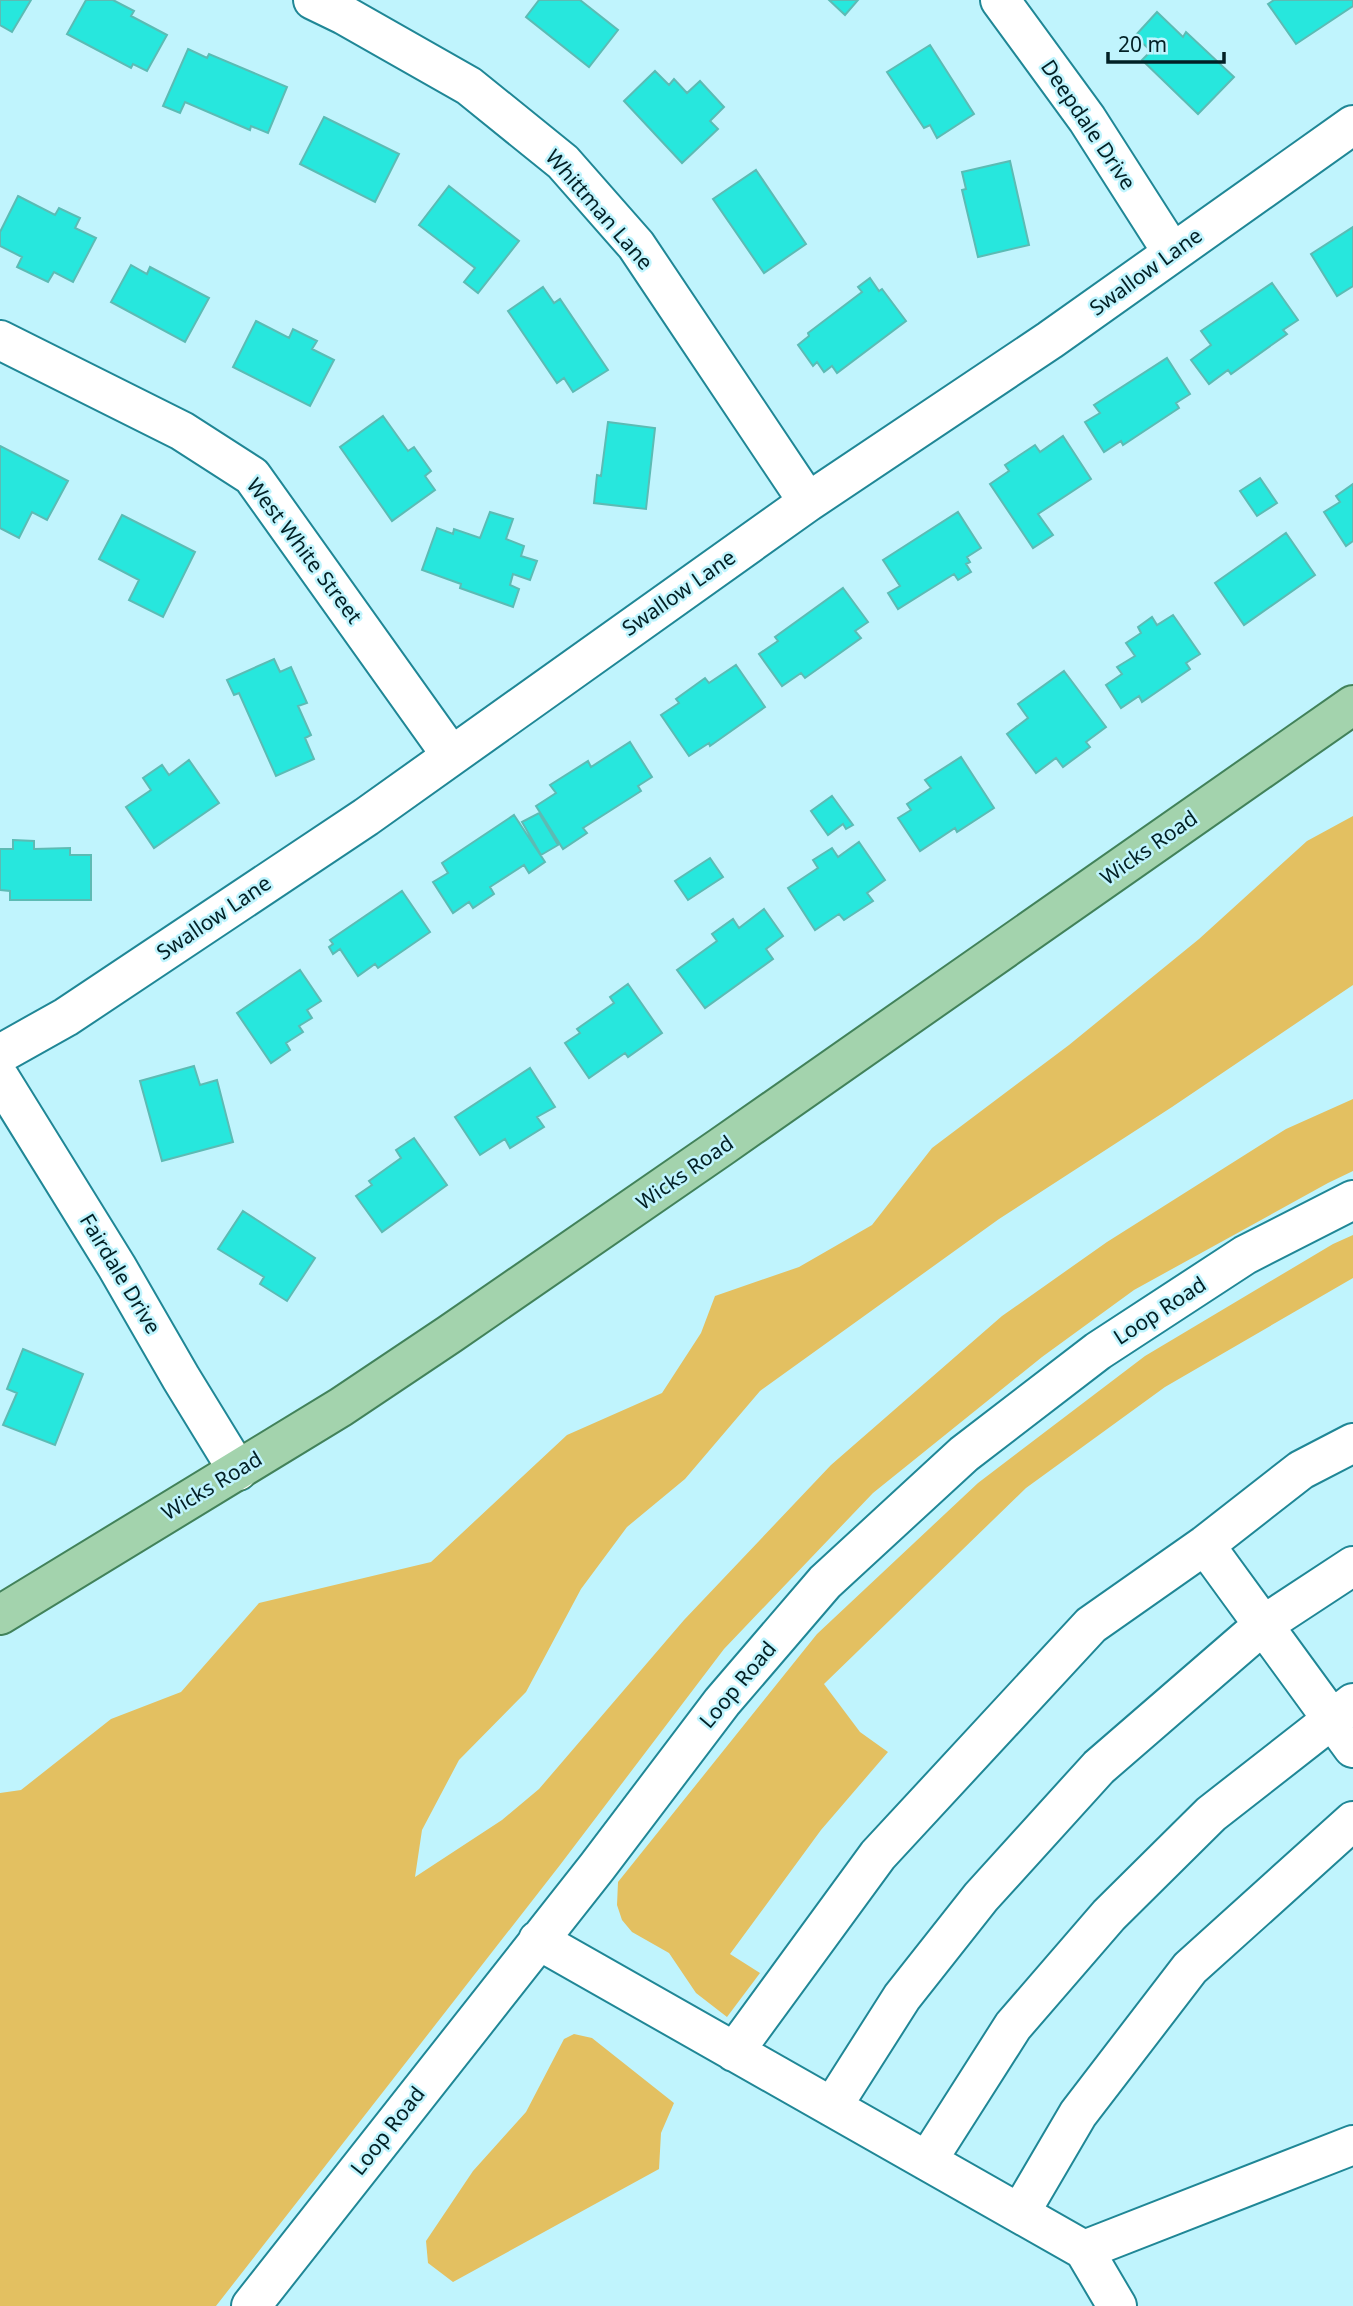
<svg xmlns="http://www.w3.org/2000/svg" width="1353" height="2306" viewBox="0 0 1353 2306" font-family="'Noto Sans',sans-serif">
  <rect width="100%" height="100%" fill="#c0f4fd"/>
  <path fill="#e3c061" d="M1353 816V985L1172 1107 999 1219 760 1391 685 1479 627 1527 581 1589 526 1692 459 1760 422 1830 415 1877 502 1820 539 1789 684 1620 831 1465 1002 1316 1107 1242 1286 1129 1353 1099V1171L1328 1183 1134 1290 1042 1357 873 1493 724 1649 560 1865 216 2306H0V1793L21 1790 111 1719 181 1692 259 1603 431 1562 567 1435 662 1393 701 1333 715 1296 799 1267 872 1225 932 1148 1069 1045 1199 939 1307 841Z
    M1353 1235V1278L1165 1387 1026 1488 824 1684 860 1732 888 1752 821 1830 730 1954 760 1973 727 2017 696 1993 669 1953 632 1932 622 1920 617 1905 618 1882 817 1634 978 1483 1145 1356 1333 1244Z
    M574 2034 592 2038 674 2103 661 2133 659 2169 453 2282 428 2263 426 2241 473 2171 526 2112 564 2039Z"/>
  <path fill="#27e7dd" stroke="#5cbbb4" stroke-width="2" d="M0 0H31L12 32 0 25Z
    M86 0H113L134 11 131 16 167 35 147 71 133 64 131 68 67 34Z
    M539 0H580L618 30 589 67 526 17Z
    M829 0H858L845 15Z
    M1274 0H1353V6L1296 44 1268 4Z
    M1157 12 1183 37 1186 32 1234 77 1198 114 1142 60 1151 51 1135 36Z
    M930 45 974 114 937 138 930 125 924 128 887 72Z
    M188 49 207 58 209 54 287 87 268 133 251 126 250 130 185 102 180 113 163 106Z
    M655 71 669 85 674 79 687 93 700 81 724 107 710 121 718 129 682 163 624 101Z
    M324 117 399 154 375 202 300 164Z
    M1010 161 1029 245 978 257 962 190 966 189 962 172Z
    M756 170 806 244 764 273 713 199Z
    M449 186 519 241 478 293 464 282 475 268 419 225Z
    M18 196 55 215 59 208 80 218 75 228 96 238 73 282 54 272 48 282 17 267 22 257 0 246V232Z
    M1353 227V286L1337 296 1311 254Z
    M131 265 147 274 150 267 209 298 185 342 111 302Z
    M870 278 879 291 882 289 906 321 837 373 832 366 824 372 817 362 813 366 798 345 809 336 808 333 862 292 858 287Z
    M1272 283 1298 320 1283 330 1287 334 1231 374 1228 370 1209 384 1191 360 1211 345 1201 331Z
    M543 287 554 303 560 299 608 370 573 392 564 378 557 383 508 311Z
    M256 321 289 338 293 329 317 341 312 349 334 360 310 406 233 367Z
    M1167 358 1190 394 1176 403 1179 408 1123 445 1121 441 1104 452 1085 422 1100 413 1094 405Z
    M383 416 408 451 414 447 431 471 425 476 435 490 392 521 340 447Z
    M608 422 655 428 646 509 594 503 597 475 601 476Z
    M1063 436 1091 479 1038 514 1053 535 1033 548 990 484 1009 471 1005 465 1035 445 1040 452Z
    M0 446 68 481 47 520 32 512 19 538 0 528Z
    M1260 478 1277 503 1257 516 1240 491Z
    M1353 484V541L1346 546 1324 512 1340 502 1336 496Z
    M490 512 513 519 506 539 524 546 521 556 537 561 530 580 513 574 510 585 519 589 513 607 460 588 461 584 422 570 437 528 453 534 454 529 480 538Z
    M958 512 981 548 967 557 970 562 966 564 971 572 958 580 954 574 898 609 888 593 900 586 883 560Z
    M122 515 195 552 163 617 129 600 139 580 99 559Z
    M1286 533 1315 575 1244 625 1215 583Z
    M843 588 868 622 855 631 861 638 805 678 801 673 782 686 759 654 778 641 775 637Z
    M1173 615 1200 654 1186 663 1190 669 1142 702 1139 696 1121 708 1106 685 1122 674 1117 667 1135 656 1126 643 1141 633 1138 627 1152 617 1157 625Z
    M274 659 280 672 291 667 307 703 298 706 311 735 305 738 314 759 276 776 239 693 234 695 227 680Z
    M736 665 765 707 710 746 709 743 689 756 661 715 679 703 676 699 705 678 709 683Z
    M1064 671 1106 727 1086 742 1090 747 1063 767 1056 758 1036 773 1007 734 1028 718 1018 704Z
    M630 742 652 777 638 786 641 791 583 828 587 833 563 849 536 806 556 793 550 785 588 761 591 767Z
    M961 757 994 808 957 832 955 828 920 851 898 818 911 810 907 804 931 788 925 780Z
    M189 760 219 803 154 848 126 807 151 790 143 778 162 765 169 775Z
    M832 796 853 825 846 829 843 824 828 835 811 811Z
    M539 813 558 845 541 855 522 822Z
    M514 815 545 862 529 873 524 865 490 887 494 894 473 908 469 902 453 913 433 882 448 873 442 863Z
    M13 840 34 841V849L70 848V855H91V900H10V891L0 890V849H13Z
    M859 842 885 880 867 893 873 901 844 920 839 914 815 930 788 888 818 868 813 860 832 848 838 857Z
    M710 858 723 877 688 900 675 881Z
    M402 891 430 932 378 968 375 964 358 976 340 949 333 954 329 947 333 944 330 940Z
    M764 909 783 936 766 949 773 959 705 1008 677 970 717 941 712 934 733 919 739 928Z
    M300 970 321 1001 307 1010 312 1018 299 1026 303 1032 286 1043 290 1050 271 1063 237 1013Z
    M628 984 662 1033 628 1057 625 1053 589 1078 565 1043 580 1033 577 1029 614 1003 610 997Z
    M194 1066 200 1085 217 1080 233 1142 162 1161 140 1081Z
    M530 1068 555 1107 537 1117 544 1127 510 1148 505 1139 480 1155 455 1117Z
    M414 1138 447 1185 382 1232 356 1196 372 1185 369 1181 401 1158 396 1150Z
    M243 1211 315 1258 287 1301 260 1284 264 1277 218 1249Z
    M23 1349 83 1374 55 1445 3 1425 17 1393 7 1389Z"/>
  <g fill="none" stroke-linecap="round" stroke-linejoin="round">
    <defs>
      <path id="minor" d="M313 0 344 15 469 86 563 162 636 245 808 502
        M1000 0 1087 119 1172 252
        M0 340 182 431 252 476 451 755
        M0 1054 66 1017 366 817 808 502 1050 340 1353 125
        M0 1078 117 1267 181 1378 238 1471
        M1205 1545 1353 1748
        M538 1940 1084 2250 1117 2306
        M734 2052 878 1855 1091 1625 1205 1545 1301 1470 1353 1443
        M832 2107 902 1997 981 1897 1099 1767 1263 1625 1353 1566
        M927 2161 1013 2026 1109 1915 1211 1814 1353 1703
        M1020 2213 1078 2114 1190 1968 1353 1821
        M1084 2250 1353 2145
        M251 2306 597 1867 722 1702 825 1582 964 1454 1098 1351 1245 1255 1353 1200"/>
      <path id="major" d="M0 1615 341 1407 450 1334 721 1147 1353 705"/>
    </defs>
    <use href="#minor" stroke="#208796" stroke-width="42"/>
    <use href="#major" stroke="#42825a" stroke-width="42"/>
    <use href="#minor" stroke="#fff" stroke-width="38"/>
    <use href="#major" stroke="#a3d3ad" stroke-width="38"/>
  </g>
  <g text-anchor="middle" stroke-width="5" stroke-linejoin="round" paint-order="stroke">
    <g font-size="21" fill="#022025" stroke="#c0f4fd">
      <text transform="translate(1088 125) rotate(56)" y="7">Deepdale Drive</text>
      <text transform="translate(599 210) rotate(49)" y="7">Whittman Lane</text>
      <text transform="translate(1146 272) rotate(-36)" y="7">Swallow Lane</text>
      <text transform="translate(304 551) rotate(53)" y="7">West White Street</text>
      <text transform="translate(679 593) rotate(-35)" y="7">Swallow Lane</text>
      <text transform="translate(1149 848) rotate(-35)" y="7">Wicks Road</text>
      <text transform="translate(214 918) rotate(-34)" y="7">Swallow Lane</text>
      <text transform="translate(685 1173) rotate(-35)" y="7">Wicks Road</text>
      <text transform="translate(120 1274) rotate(59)" y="7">Fairdale Drive</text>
      <text transform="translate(1160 1311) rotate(-33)" y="7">Loop Road</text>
      <text transform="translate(212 1486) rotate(-31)" y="7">Wicks Road</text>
      <text transform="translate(738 1685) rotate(-50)" y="7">Loop Road</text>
      <text transform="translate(388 2131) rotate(-52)" y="7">Loop Road</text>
    </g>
  </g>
  <path d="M1108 52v10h116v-10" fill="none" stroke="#022025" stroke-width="3.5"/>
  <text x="1118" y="52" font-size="21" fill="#022025" stroke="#c0f4fd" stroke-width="5" paint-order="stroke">20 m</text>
</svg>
